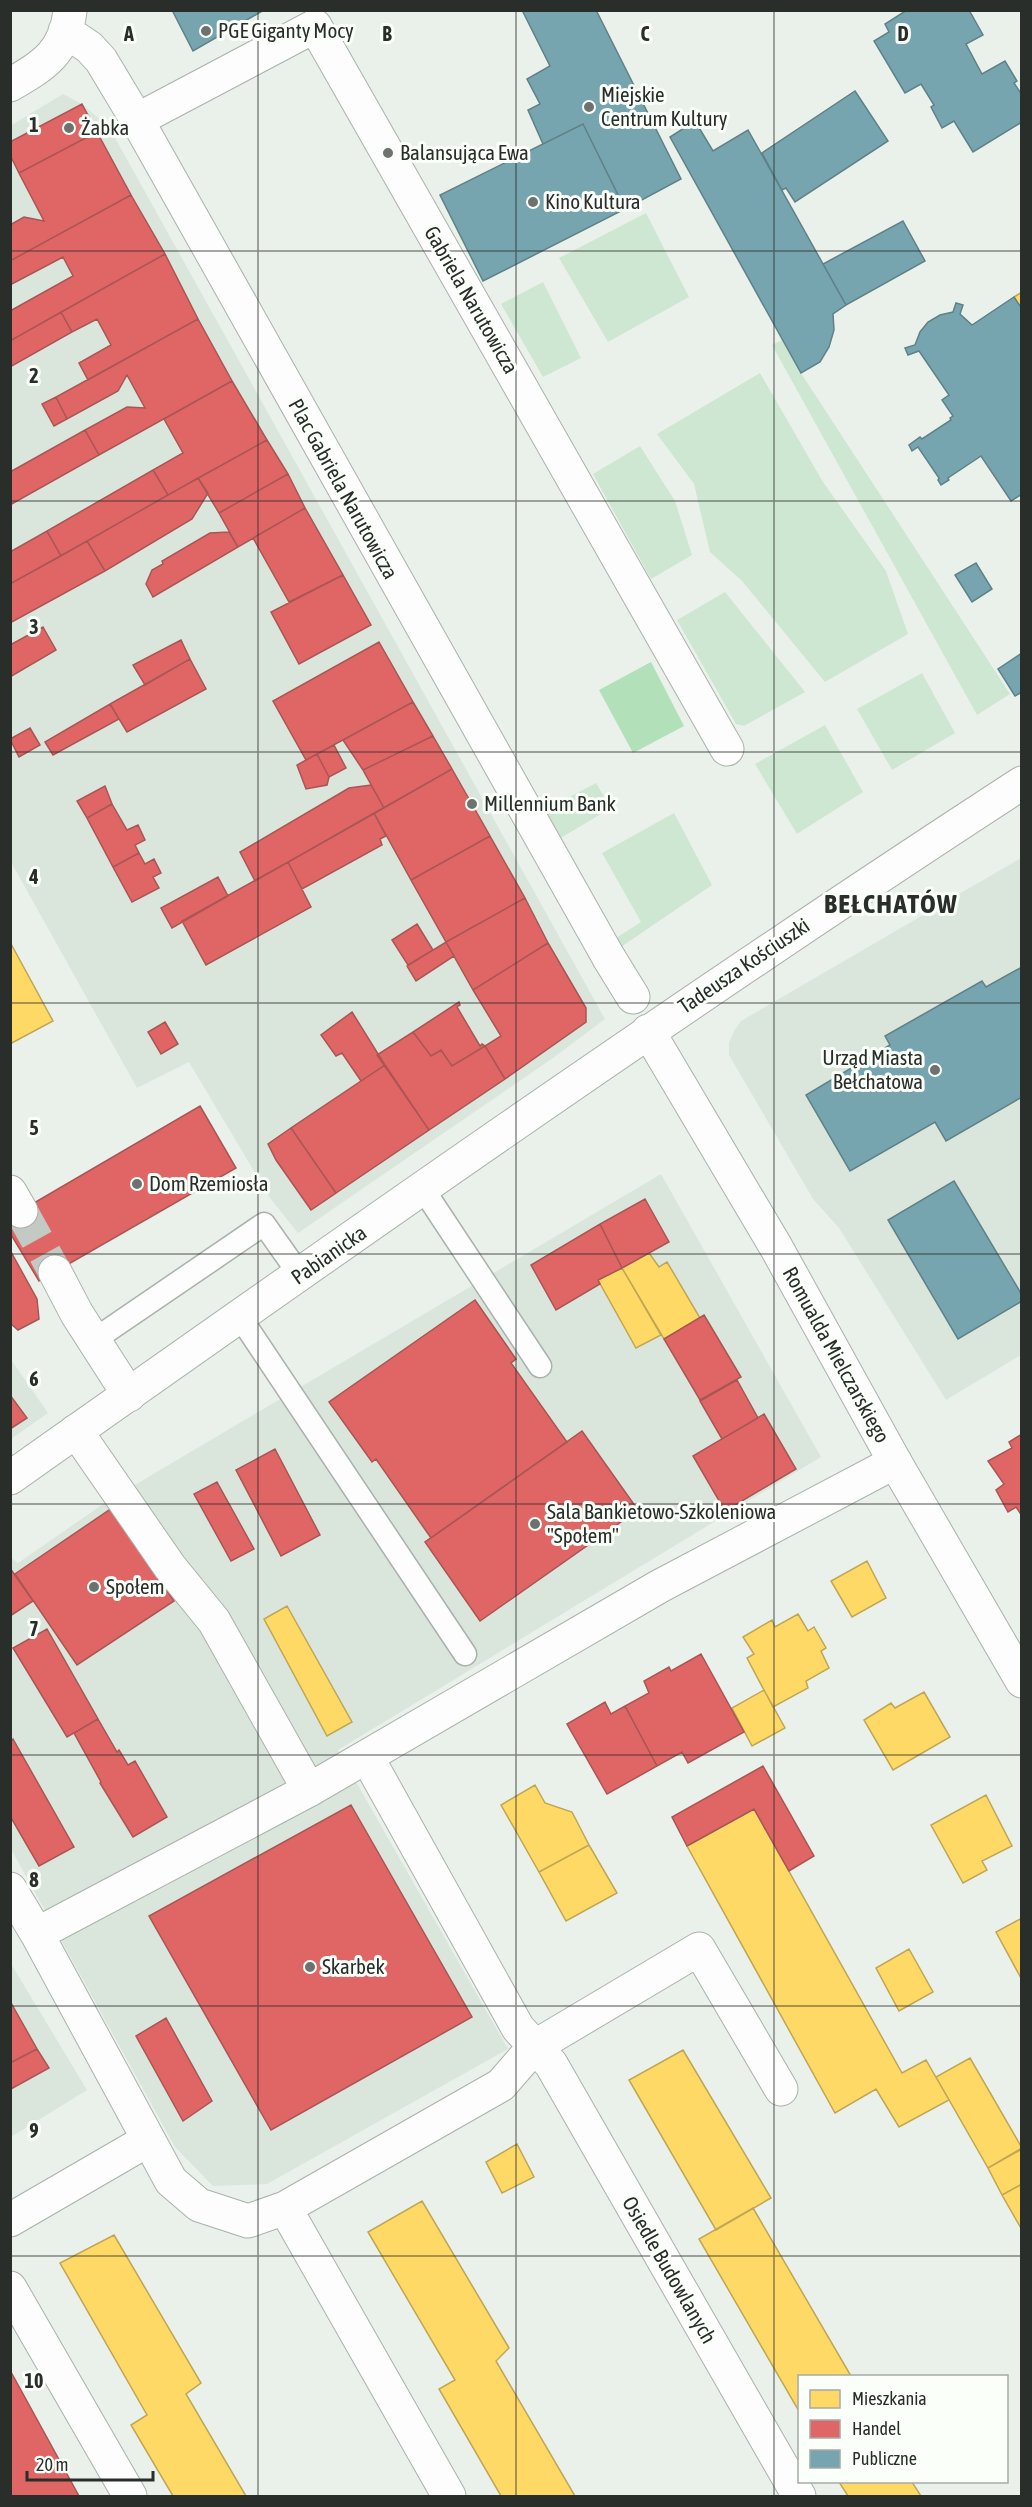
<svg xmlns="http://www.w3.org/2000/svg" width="1032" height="2507" viewBox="0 0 1032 2507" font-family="'Asap Condensed',sans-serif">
  <rect width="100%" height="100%" fill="#eaf1eb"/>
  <path fill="#dae6db" d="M63 94 82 104 109 127 605 1019 553 1058 298 1233 270 1198 189 1062 137 1088 11 862 10 126Z
    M1021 858V1355L946 1400 839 1228 813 1199 729 1055V1043L734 1031 741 1021Z
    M661 1174 821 1457 338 1750 508 2049 267 2184 213 2186 175 2147 11 1849 10 1557 18 1563 106 1502Z
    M10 1358 48 1413 11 1439H10Z
    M10 1962 87 2090 11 2137H10Z"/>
  <path fill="#cee7d2" d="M646 213 689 297 608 342 559 258Z
    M543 282 581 358 543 377 501 304Z
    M782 340 801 373 1010 694 977 715 772 345Z
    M760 373 823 482 886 571 908 634 825 682 742 581 710 552 694 484 657 434Z
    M640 446 675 501 692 555 651 579 593 474Z
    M725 592 805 692 744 726 736 724 677 620Z
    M922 673 955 733 892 770 857 709Z
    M825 725 863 792 797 834 755 764Z
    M596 783 611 808 559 839 543 811Z
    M674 813 712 885 621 947 616 938 641 922 602 853Z"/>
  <path fill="#b1e0b9" d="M651 662 684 726 633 753 599 690Z"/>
  <path fill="#ffd966" stroke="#bfa654" stroke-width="1.5" d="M1022 292V309L1014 297Z
    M10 942 53 1021 10 1044Z
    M649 1253 659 1267 667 1262 700 1318 664 1339 622 1268Z
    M622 1268 661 1335 636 1348 598 1280Z
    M867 1561 886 1598 852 1617 831 1581Z
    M287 1606 352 1722 327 1736 264 1619Z
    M798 1614 808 1631 814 1627 826 1648 821 1651 829 1668 806 1681 808 1688 773 1707 747 1658 754 1654 743 1637 772 1620 775 1627Z
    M764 1690 785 1728 752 1746 732 1708Z
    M924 1692 950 1737 893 1770 864 1720 891 1703 895 1708Z
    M535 1785 545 1803 572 1812 589 1845 539 1872 501 1805Z
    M986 1795 1012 1846 982 1861 987 1870 963 1883 931 1825Z
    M754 1809 902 2073 926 2060 949 2100 899 2127 876 2089 835 2113 687 1846Z
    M589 1845 617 1893 566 1921 539 1872Z
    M1022 1918V1980L996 1932Z
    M909 1949 933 1992 899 2011 876 1968Z
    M683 2050 771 2198 716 2230 629 2080Z
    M970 2058 1022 2148 988 2168 936 2077Z
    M517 2144 534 2177 502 2193 486 2162Z
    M1022 2149V2184L1002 2195 988 2168Z
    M1022 2184V2230L1002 2195Z
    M422 2201 509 2348 496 2361 575 2496H501L439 2389 455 2380 368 2232Z
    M753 2208 851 2376H800V2413L699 2239Z
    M114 2235 201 2383 186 2394 246 2496H173L131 2425 147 2415 60 2263Z
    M839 2482H912L921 2496H848Z"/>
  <path fill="#e06666" stroke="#a95554" stroke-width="1.5" d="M82 104 97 132 19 173 10 155V142Z
    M97 132 131 195 10 261V225L24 217 44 221 19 173Z
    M131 195 165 254 10 341V311L73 276 63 257 10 285V261Z
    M165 254 198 319 88 380 79 363 111 345 97 319 72 332 61 312Z
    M61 312 72 332 10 367V341Z
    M198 319 232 381 99 455 85 430 127 407 145 408 127 375 118 391 67 419 56 397Z
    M232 381 267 440 168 495 153 470 183 453 164 419Z
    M56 397 67 419 54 426 42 404Z
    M85 430 99 455 10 505V472Z
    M267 440 288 474 219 513 198 478Z
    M153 470 168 495 61 556 47 531Z
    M288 474 305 508 238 547 219 513Z
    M198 478 208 493 192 519 105 571 87 541Z
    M305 508 343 575 289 602 253 538Z
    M47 531 61 556 10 584V552Z
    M229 532 238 547 153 597 146 584 152 570 163 564 162 561 210 533Z
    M87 541 105 571 10 623V584Z
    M343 575 371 625 299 664 271 612Z
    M43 627 56 650 10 677V645Z
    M181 640 190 659 145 685 133 665Z
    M379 642 413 702 306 760 273 701Z
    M190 659 206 689 127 732 110 704Z
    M413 702 433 736 363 770 343 740Z
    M110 704 119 719 53 755 45 742Z
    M30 728 40 745 19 757 10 739Z
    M433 736 452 769 384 808 363 770Z
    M334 745 346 768 329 777 317 754Z
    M317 754 329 777 327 785 306 789 297 765Z
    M452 769 490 836 411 880 374 813Z
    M371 785 384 808 255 881 240 852 349 788Z
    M105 786 112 804 87 818 77 801Z
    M112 804 127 830 138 825 145 840 135 845 139 853 113 867 87 818Z
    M374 813 386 836 380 839 382 845 302 889 288 862Z
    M490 836 525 898 446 942 411 880Z
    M139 853 145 864 154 859 161 873 153 877 159 888 132 902 113 867Z
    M288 862 311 907 206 965 182 921Z
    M218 877 228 896 172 928 161 908Z
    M525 898 548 943 473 990 446 942Z
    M417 924 433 950 408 965 392 940Z
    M446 942 454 956 416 981 407 966Z
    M548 943 586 1008V1022L505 1079 485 1046 501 1036 473 990Z
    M459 1002 460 1005 457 1007 480 1046 482 1044 485 1046 452 1066 441 1050 431 1056 413 1032Z
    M352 1012 385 1065 361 1081 342 1053 336 1056 321 1035Z
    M165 1022 178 1044 161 1054 148 1032Z
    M413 1032 431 1056 441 1050 452 1066 485 1046 505 1079 429 1130 377 1055Z
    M385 1065 429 1130 336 1193 291 1128Z
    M200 1106 236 1168 39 1281 10 1233V1217Z
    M291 1128 336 1193 311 1210 276 1160 268 1144Z
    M645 1199 669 1242 622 1268 600 1224Z
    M600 1224 622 1268 598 1280 600 1284 556 1310 531 1265Z
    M10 1250 37 1299 39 1319 18 1330 10 1323Z
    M475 1300 516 1359 511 1363 567 1442 431 1538 376 1459 372 1462 329 1402Z
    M704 1315 741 1377 700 1400 664 1339Z
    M737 1380 758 1418 722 1439 700 1401Z
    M10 1395 27 1418 10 1429Z
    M764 1414 796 1469 725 1511 693 1456Z
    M582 1431 638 1510 480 1621 425 1542Z
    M1022 1434V1516L1016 1507 1008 1512 996 1490 1004 1484 988 1461 1012 1448 1009 1442Z
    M275 1449 320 1535 281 1556 236 1470Z
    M217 1482 254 1549 231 1561 194 1494Z
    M112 1508 174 1601 77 1665 15 1574Z
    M10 1568 33 1601 10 1616Z
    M47 1629 98 1719 67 1737 13 1648Z
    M701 1654 744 1732 688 1763 682 1752 657 1766 625 1706 649 1693 644 1681 669 1667 671 1671Z
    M605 1702 611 1714 625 1706 657 1766 607 1794 567 1724Z
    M98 1719 117 1752 119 1750 128 1765 135 1761 167 1817 133 1837 100 1783 101 1782 74 1733Z
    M13 1739 74 1847 39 1866 10 1816V1742Z
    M763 1766 814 1856 789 1871 754 1809 687 1846 672 1817Z
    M351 1805 472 2017 271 2130 149 1916Z
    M10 2001 37 2049 10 2063Z
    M166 2018 212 2101 183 2121 136 2036Z
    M37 2049 49 2068 11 2089 10 2063Z
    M11 2372 79 2496H10Z"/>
  <path fill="#76a5af" stroke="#5f8187" stroke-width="1.5" d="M172 10H264L193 51Z
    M522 10H596L681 179 625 209 583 124 543 144 528 110 540 104 527 79 550 66Z
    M907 10H969L983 35 966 44 982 74 1005 61 1017 81 1014 83 1022 95V122L973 152 954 121 942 128 931 107 934 105 921 84 905 93 874 41 889 32 885 24Z
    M855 91 888 141 795 202 786 188 782 190 762 153Z
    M695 121 713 151 748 130 846 305 833 314 834 330 829 347 820 362 801 373 670 137Z
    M583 124 625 209 483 281 440 195Z
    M903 221 925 261 846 305 823 264Z
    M1014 297 1022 309V494L1011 501 981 456 948 478 949 480 941 485 938 480 939 478 918 447 912 451 909 445 920 437 922 439 951 420 950 418 953 416 942 400 949 395 919 351 908 355 905 348 915 345 920 332 928 322 940 315 953 312 956 303 963 305 960 314 972 325Z
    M976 563 992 589 972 602 955 575Z
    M1022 653V692L1015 696 998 669Z
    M1022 967V1097L946 1141 935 1122 850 1171 806 1095 890 1045 885 1036 982 981 986 987Z
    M954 1181 1022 1295V1301L958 1339 888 1220Z"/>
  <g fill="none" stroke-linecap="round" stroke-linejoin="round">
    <path stroke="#c3cac4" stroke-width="33" stroke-dasharray="33 16" stroke-linecap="butt" d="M21 1211 55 1272"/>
    <defs>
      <path id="service" d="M423 1189 540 1366
        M240 1317 465 1654
        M94 1340 264 1224 300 1275"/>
      <path id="pedestrian" d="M137 120 315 26 727 749
        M609 958 633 997"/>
      <path id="minor" d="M65 31 89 47 101 60 137 120 609 958
        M10 85C44 65 65 53 70 11
        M10 1192 21 1211
        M55 1272 77 1314 129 1395
        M76 1431 170 1567 214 1621 309 1790
        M367 1757 518 2028 551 2064 799 2496
        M10 1889 37 1934
        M781 2089 699 1949 534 2047 501 2085 285 2208 248 2221 199 2205 171 2181 37 1934 309 1790 660 1586 895 1462
        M285 2208 449 2496
        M10 2220 148 2140
        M10 2288 130 2496"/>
      <path id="tertiary" d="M648 1031 776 1247 895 1462 1022 1681
        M10 1478C344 1242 679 1006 1022 783"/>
    </defs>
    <use href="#service" stroke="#abb1ac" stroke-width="25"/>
    <use href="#pedestrian" stroke="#abb1ac" stroke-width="35"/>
    <use href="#minor" stroke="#abb1ac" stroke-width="35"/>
    <use href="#tertiary" stroke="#abb1ac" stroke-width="35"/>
    <use href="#service" stroke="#fcfdfc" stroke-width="22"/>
    <use href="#pedestrian" stroke="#fcfdfc" stroke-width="33"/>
    <use href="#minor" stroke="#fcfdfc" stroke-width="33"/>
    <use href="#tertiary" stroke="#fcfdfc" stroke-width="33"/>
  </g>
  <path fill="none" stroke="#292e2a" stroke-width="1.5" stroke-opacity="0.55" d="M258 10V2496M516 10V2496M774 10V2496M10 251H1022M10 501H1022M10 752H1022M10 1003H1022M10 1254H1022M10 1504H1022M10 1755H1022M10 2006H1022M10 2256H1022"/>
  <g fill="#6d726e" stroke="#fafffa" stroke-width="2">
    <circle cx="206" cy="31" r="6"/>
    <circle cx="589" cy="107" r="6"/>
    <circle cx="69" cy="128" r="6"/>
    <circle cx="388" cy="153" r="6"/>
    <circle cx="533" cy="202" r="6"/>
    <circle cx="472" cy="804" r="6"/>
    <circle cx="935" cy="1070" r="6"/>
    <circle cx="137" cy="1184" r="6"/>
    <circle cx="535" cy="1524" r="6"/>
    <circle cx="94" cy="1587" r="6"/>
    <circle cx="310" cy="1967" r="6"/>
  </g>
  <g text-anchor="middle" stroke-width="6" stroke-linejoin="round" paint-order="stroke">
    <g font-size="21" fill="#292e2a" stroke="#fafffa" text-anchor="start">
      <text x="218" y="38">PGE Giganty Mocy</text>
      <text x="601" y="102">Miejskie<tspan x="601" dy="24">Centrum Kultury</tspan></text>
      <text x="81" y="135">Żabka</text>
      <text x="400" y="160">Balansująca Ewa</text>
      <text x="545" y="209">Kino Kultura</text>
      <text x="484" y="811">Millennium Bank</text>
      <text x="923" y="1065" text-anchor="end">Urząd Miasta<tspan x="923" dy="24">Bełchatowa</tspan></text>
      <text x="149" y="1191">Dom Rzemiosła</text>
      <text x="547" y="1519">Sala Bankietowo-Szkoleniowa<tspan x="547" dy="24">"Społem"</tspan></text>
      <text x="106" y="1594">Społem</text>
      <text x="322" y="1974">Skarbek</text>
    </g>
    <g font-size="21" fill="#292e2a" stroke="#fafffa">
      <text transform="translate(471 300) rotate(60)" y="7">Gabriela Narutowicza</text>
      <text transform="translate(343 489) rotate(61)" y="7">Plac Gabriela Narutowicza</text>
      <text transform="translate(744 966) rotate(-34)" y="7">Tadeusza Kościuszki</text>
      <text transform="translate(329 1255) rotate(-35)" y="7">Pabianicka</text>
      <text transform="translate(836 1355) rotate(61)" y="7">Romualda Mielczarskiego</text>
      <text transform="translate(669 2270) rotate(60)" y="7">Osiedle Budowlanych</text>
    </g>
    <g font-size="27" font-weight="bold" letter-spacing="1.5" fill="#292e2a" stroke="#fafffa">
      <text x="891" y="913">BEŁCHATÓW</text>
    </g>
  </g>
  <g font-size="20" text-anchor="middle" font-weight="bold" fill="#292e2a" stroke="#fafffa" stroke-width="6" stroke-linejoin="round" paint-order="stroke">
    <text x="129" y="41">A</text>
    <text x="387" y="41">B</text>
    <text x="645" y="41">C</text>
    <text x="903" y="41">D</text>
    <text x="34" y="132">1</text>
    <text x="34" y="383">2</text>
    <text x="34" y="634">3</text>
    <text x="34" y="884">4</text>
    <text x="34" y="1135">5</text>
    <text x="34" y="1386">6</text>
    <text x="34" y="1636">7</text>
    <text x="34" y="1887">8</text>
    <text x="34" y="2138">9</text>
    <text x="34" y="2388">10</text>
  </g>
  <rect width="1032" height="2507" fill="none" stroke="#292e2a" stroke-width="24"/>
  <rect x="798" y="2375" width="210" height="108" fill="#fafffa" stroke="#a6aba7" stroke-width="1.5"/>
  <rect x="810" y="2390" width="30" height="18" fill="#ffd966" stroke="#a6aba7" stroke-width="1.5"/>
  <text x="852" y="2405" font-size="18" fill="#292e2a">Mieszkania</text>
  <rect x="810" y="2420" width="30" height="18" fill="#e06666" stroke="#a6aba7" stroke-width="1.5"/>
  <text x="852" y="2435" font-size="18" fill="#292e2a">Handel</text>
  <rect x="810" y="2450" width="30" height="18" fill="#76a5af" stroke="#a6aba7" stroke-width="1.5"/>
  <text x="852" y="2465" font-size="18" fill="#292e2a">Publiczne</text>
  <path d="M27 2471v9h126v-9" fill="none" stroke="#292e2a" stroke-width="3"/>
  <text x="36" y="2471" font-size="18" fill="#292e2a" stroke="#fafffa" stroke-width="4.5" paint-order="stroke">20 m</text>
</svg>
